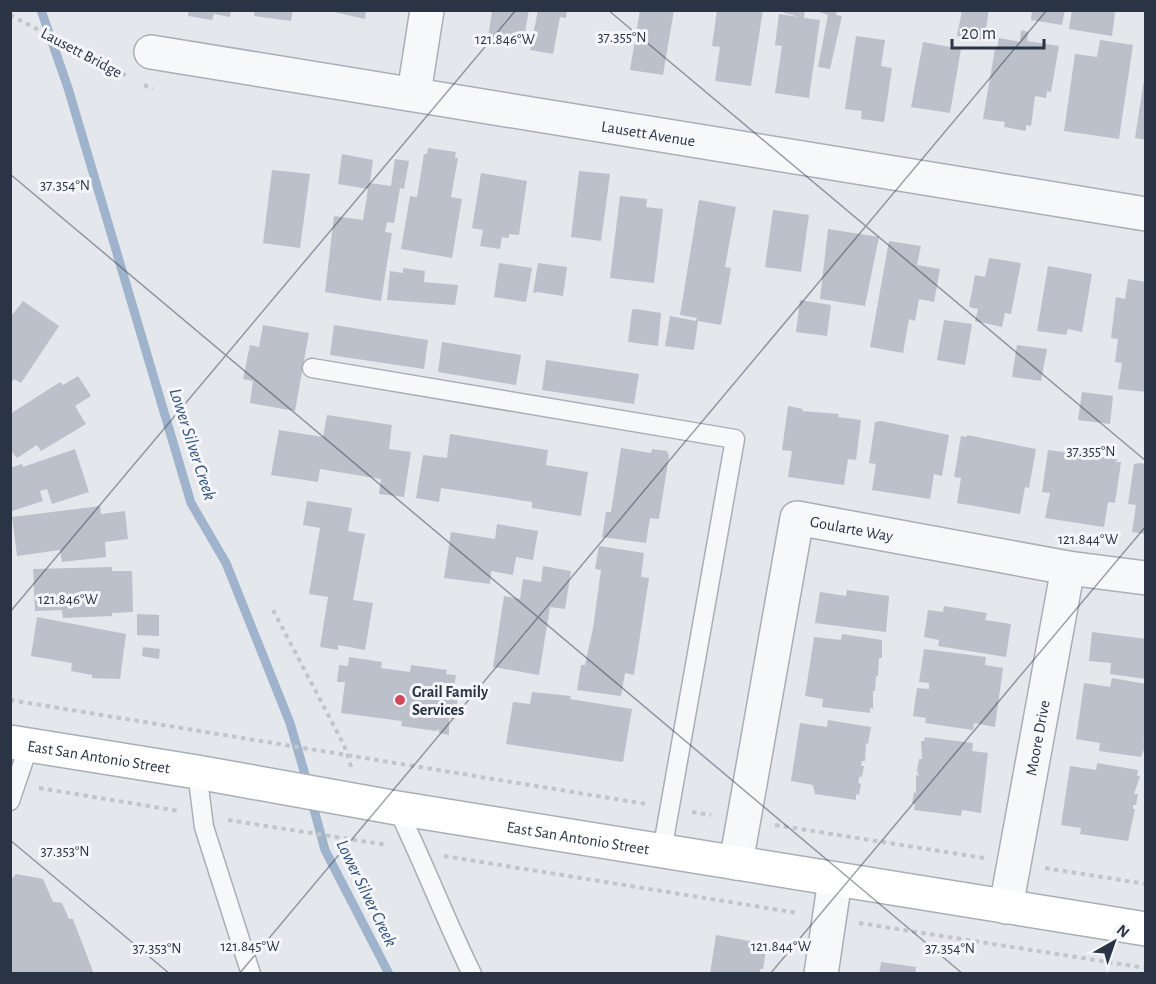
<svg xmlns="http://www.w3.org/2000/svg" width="1156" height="984" viewBox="0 0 1156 984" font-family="'Alegreya Sans',sans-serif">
  <rect width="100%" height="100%" fill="#e4e7ec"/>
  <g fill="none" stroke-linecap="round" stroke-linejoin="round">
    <path stroke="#9fb4cc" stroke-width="9" d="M41 10 68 88 191 503 226 563 290 723 308 785
      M311 798 325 850 389 974"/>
  </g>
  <path fill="#bbc0ca" d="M189 10H231L230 17 214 14 212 20 188 16Z
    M255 10H293L291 21 254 16Z
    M325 10H366L365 19Z
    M492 10H529L523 43 488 38Z
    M538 10H567L566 18 560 17 553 54 530 50Z
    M640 10H674L663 75 630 70Z
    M717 10H763L751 86 715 81 720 47 712 46Z
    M775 10H805L804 18 820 20 809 98 775 93 782 46 775 45 779 14 799 17Z
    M813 10H837L836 15 842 16 830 69 818 67 828 15Z
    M962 10H989L984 40 957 36Z
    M1032 10H1065L1062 25 1031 20Z
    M1072 10H1111L1115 13 1112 36 1069 29Z
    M1021 30 1028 32 1027 41 1059 46 1051 92 1047 91 1046 98 1035 96 1031 126 1026 125V131L1004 127 1005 122 983 119 995 49H997L999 38 1020 42Z
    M856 36 885 40 881 66 892 68 884 122 861 119 862 111 845 109Z
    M1100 40 1133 45 1119 139 1064 131 1075 54 1097 57Z
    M923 42 961 49 950 113 911 107Z
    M1144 80H1146V140L1135 138Z
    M428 148 456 152 455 158H458L451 197 462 199 452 258 401 249 410 196 417 197 424 154H427Z
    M342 154 373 160 370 183 391 186 395 159 409 161 404 189 400 188 394 223 387 222 385 232 392 233 381 301 325 292 334 216 363 220 368 189 338 184Z
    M272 170 310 174 300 248 263 243Z
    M579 171 610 174 601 241 571 237Z
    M481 173 527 181 519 235 509 234V238L502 237 500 249 480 246 483 230 472 228Z
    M620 196 647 199 646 207 663 209 654 283 610 278Z
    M699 200 736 207 725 267 731 268 721 325 698 321 694 350 665 346 670 316 696 321 697 318 680 315Z
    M773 210 809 215 801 272 765 267Z
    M828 229 879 237 865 306 820 299Z
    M889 241 921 246 917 265 940 269 934 302 919 299 915 321 909 319 903 353 870 347Z
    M989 258 1021 263 1011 314 1005 313 1002 327 975 321 978 309 969 307 975 275 985 277Z
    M499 263 532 268 526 302 494 297Z
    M538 263 567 267 563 296 537 292 533 293Z
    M1048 266 1092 274 1082 332 1068 329 1066 335 1037 331Z
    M403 268 425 271 424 282 458 285 455 305 387 300 390 271 403 273Z
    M1128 279 1146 282V392L1118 389 1122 363 1115 362 1118 339 1111 338 1116 297 1125 299Z
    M800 300 831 305 827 336 796 332Z
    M23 301 59 326 21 383 14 379 10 384V313L13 314Z
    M636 309 661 313 658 346 628 342 632 310Z
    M944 320 972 324 965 365 937 360Z
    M263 325 309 333 295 411 250 403 253 381 243 379 250 345 259 347Z
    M334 325 428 340 424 369 330 355Z
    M442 342 521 355 516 385 438 372Z
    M1017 345 1047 349 1041 381 1012 377Z
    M546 360 639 374 634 404 542 390Z
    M78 376 91 396 75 406 86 424 41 451 37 445 17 458 10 449V414L60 382 63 385Z
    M1082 392 1113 396 1110 424 1078 420Z
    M788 406 803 409 802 411 839 414 838 417 861 420 856 460 848 459 844 485 788 477 792 451 782 450Z
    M327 415 392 425 389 449 411 452 404 497 379 494 381 479 320 469 318 482 271 475 279 430 323 437Z
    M881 421 949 435 942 476 934 474 930 499 872 490 876 464 869 463 875 422Z
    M450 434 548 450 546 465 588 472 581 516 532 508V502L441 488 439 502 416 498 423 455 447 458Z
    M967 435 1036 449 1029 488 1025 487 1020 514 957 503 961 478 954 477 961 436 967 437Z
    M621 448 651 453 652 449 667 451 669 456 659 519 650 518 646 543 602 537 606 512H611Z
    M75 449 89 492 52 504 47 489 40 491 43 501 12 511 10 468 22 464 23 467Z
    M1048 450 1117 459 1116 462H1121L1115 503 1108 502 1104 527 1045 518 1050 493 1042 492Z
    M1140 463 1146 464V534L1132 532 1136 505 1128 504 1134 464Z
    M307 501 352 508 348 531 365 534 353 600 373 603 365 650 338 645V650L320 647 328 597 309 594 320 528 303 525Z
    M100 506 101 514 125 511 128 539 105 542 106 557 62 562 60 550 17 556 12 517Z
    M497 524 538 531 533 560 516 557 513 575 491 571 490 584 444 578 451 532 495 539Z
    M599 546 644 553 641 577 649 578 634 675 625 673 621 696 577 690 581 665H585L593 628 601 570 595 569Z
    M543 566 571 571 565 609 550 607 539 675 493 667 504 596 520 599 523 579 541 582Z
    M112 567V571H132L133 612 112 613V616L63 618 62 610 35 611 33 569Z
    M847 590 889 596 886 632 815 623 820 592 846 596Z
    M944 606 987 613 985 620 1011 624 1006 657 938 646 939 640 924 637 928 610 943 612Z
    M137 614 159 615V636L137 635Z
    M37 617 126 634 120 679 92 678V675L71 671 72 663 31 656Z
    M1092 632 1146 639V679L1110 674 1111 663 1089 661Z
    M842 634 882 640V658H879L878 676H876L875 691H873V709L870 708V713L822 707 823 699 805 696 814 637 841 640Z
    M143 647 160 649 159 659 142 656Z
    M924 649 986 657 985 665 1003 668 995 727 974 723 973 730 925 723 926 718 913 716 917 688 929 689V683L919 682Z
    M349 657 382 662 381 668 410 672 411 665 447 670 446 674 456 675 454 687H459L455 719 449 718V735L439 733V729L436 731 401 726 402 721 341 713 345 682H337L339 665 348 666Z
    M1112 678 1146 684V736L1143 741 1146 744 1141 757 1099 751 1100 743 1076 739 1084 683 1110 687Z
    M532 692 571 696 570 699 632 709 623 762 506 744 513 702 530 704Z
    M828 720 871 727 868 744 866 743 865 761H862L861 766H864L862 777 860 776 858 783 861 784 859 795 856 794V800L815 794 813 785 791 781 800 723 827 727Z
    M925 737 973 743 972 751 988 753 981 813 962 810 961 816 914 810 915 804 912 803 914 792 916 793V775L919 776 917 771 919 759H922L921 741H924Z
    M1097 763 1138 770 1137 776H1140L1134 794H1138L1136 805H1133V809H1135L1128 841 1080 834 1081 828 1061 825 1070 766 1096 770Z
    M16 874 43 879 53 902 62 903 69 919H73L94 974H10V881Z
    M716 935 767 944 763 969H760V974H710Z
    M881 962 916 967 915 974H879Z"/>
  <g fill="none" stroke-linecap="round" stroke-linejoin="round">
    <defs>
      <path id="lane" d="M312 368 735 439 662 851
        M197 772 204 827 251 974
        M10 801 29 745
        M397 808C424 863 445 919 472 974"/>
      <g id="street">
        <path id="s1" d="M151 52 1146 214"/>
        <path d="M414 93 427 10"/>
        <path id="s2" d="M736 863 797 518 1068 568 1146 578"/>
        <path id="s3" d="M1006 907 1068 568"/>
        <path d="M821 974 835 880"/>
      </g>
      <g id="secondary">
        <path id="s4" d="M10 742 197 772 397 808 1146 929"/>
      </g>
    </defs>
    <use href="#lane" stroke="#a9aeb7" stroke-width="21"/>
    <use href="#street" stroke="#a9aeb7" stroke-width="36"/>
    <use href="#secondary" stroke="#a9aeb7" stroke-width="36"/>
    <path stroke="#c2c5cb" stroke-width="4" stroke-dasharray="4.5 4.5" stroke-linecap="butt" d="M10 15 129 77
      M144 85 153 89
      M273 610 344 745 352 769
      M10 700 646 804
      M39 788 179 811
      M692 812 711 815
      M228 820 387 845
      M775 825 984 858
      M444 856 798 913
      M1045 868 1146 884
      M859 923 1146 968"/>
    <use href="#lane" stroke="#f7f8fa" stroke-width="18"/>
    <use href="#street" stroke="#f7f8fa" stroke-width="33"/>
    <use href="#secondary" stroke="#fff" stroke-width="33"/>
  </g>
  <path fill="none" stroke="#2b3445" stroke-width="1.5" stroke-opacity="0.45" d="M608 10 1146 461M10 174 963 974M10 612 516 10M10 840 170 974M239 974 1047 10M770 974 1146 526"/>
  <circle fill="#d1495b" stroke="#f4f6f9" stroke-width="2" cx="400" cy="700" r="6"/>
  <g text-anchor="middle" stroke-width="6" stroke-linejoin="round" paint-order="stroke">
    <g font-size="16" fill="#2b3445" stroke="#f4f6f9">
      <text transform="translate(82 52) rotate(28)" y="6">Lausett Bridge</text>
      <text dy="6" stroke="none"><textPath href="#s1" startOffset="504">Lausett Avenue</textPath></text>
      <text dy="6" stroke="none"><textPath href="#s2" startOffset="406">Goularte Way</textPath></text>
      <text dy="6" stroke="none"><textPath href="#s3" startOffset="172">Moore Drive</textPath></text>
      <text dy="6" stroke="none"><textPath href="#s4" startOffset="90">East San Antonio Street</textPath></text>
      <text dy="6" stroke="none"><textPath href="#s4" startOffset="576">East San Antonio Street</textPath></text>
    </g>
    <g font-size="16" font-weight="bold" fill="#2b3445" stroke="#f4f6f9" text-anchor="start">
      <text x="412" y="697">Grail Family<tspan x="412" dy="18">Services</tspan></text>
    </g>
    <g font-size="18" font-style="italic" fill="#34527a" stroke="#f4f6f9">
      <text transform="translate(193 444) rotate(72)" y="6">Lower Silver Creek</text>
      <text transform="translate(367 893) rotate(64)" y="6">Lower Silver Creek</text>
    </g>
  </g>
  <g font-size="15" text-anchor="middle" fill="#2b3445" stroke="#f4f6f9" stroke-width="6" stroke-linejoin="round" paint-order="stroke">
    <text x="622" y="42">37.355°N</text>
    <text x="505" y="44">121.846°W</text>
    <text x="65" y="190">37.354°N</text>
    <text x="1091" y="456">37.355°N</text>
    <text x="1088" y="544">121.844°W</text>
    <text x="68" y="604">121.846°W</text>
    <text x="65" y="856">37.353°N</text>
    <text x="250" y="951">121.845°W</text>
    <text x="781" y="951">121.844°W</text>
    <text x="157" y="953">37.353°N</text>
    <text x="950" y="953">37.354°N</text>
  </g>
  <rect width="1156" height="984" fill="none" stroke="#2b3445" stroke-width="24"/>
  <g transform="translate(1114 942) rotate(40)" stroke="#f4f6f9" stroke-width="4.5" paint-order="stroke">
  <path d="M0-4.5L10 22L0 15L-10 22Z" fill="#2b3445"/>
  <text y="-9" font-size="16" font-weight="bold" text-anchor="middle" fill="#2b3445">N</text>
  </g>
  <path d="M952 39v9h92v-9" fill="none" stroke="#2b3445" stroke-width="3"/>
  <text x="961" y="39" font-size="18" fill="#2b3445" stroke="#f4f6f9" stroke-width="4.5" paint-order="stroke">20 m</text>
</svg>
